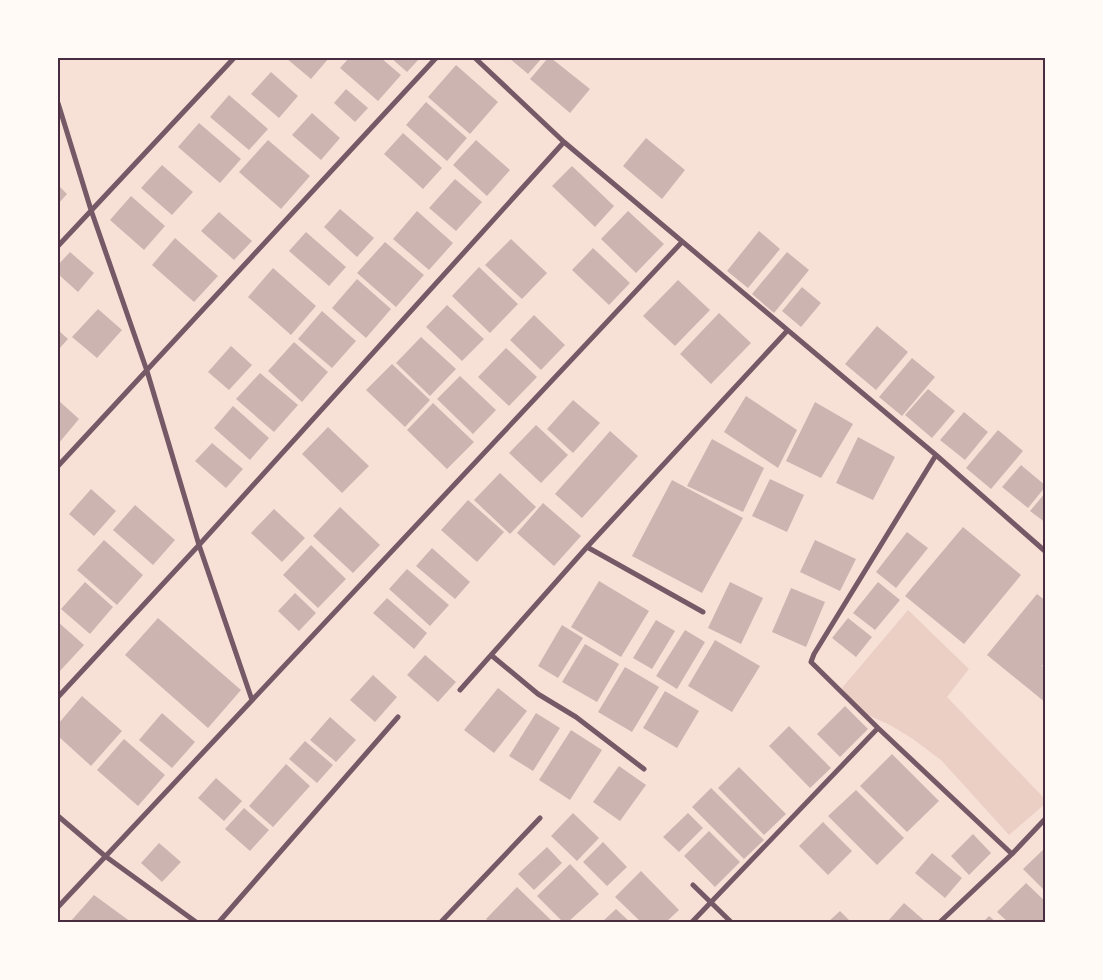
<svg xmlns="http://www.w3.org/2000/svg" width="1103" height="980" viewBox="0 0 1103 980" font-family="'Zilla Slab',serif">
  <rect width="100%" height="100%" fill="#f7e1d7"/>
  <path fill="#ebcfc5" d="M908 610 969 669 947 697 1045 799V804L1009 835 941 760 913 739 890 725 861 712 842 688Z"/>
  <path fill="#ccb4b1" d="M286 58H329L311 79Z
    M349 58H381L401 75 378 101 340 68Z
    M391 58H420L407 72Z
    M509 58H542L528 74Z
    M548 58H551L590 89 570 113 530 79Z
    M456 65 498 102 470 134 428 97Z
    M271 72 298 96 279 118 251 94Z
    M346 89 368 108 355 122 334 103Z
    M229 95 268 129 249 150 210 117Z
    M426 102 467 138 447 161 406 125Z
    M312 113 340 138 321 160 292 135Z
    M199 123 241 159 220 183 178 147Z
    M403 133 442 168 423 189 384 154Z
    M646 138 685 170 662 199 623 166Z
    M268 140 310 176 281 209 239 172Z
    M476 140 510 170 487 196 453 165Z
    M162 165 193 192 172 215 141 188Z
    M572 166 614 206 595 227 552 186Z
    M455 179 482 202 456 231 429 208Z
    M58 185 67 194 58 204Z
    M131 196 165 226 144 250 110 220Z
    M340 209 374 238 357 257 324 227Z
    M417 211 453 243 429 270 393 239Z
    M628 211 664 244 636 273 601 239Z
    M219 212 252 241 234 260 201 231Z
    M759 231 780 249 748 288 727 271Z
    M306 232 346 267 329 286 289 251Z
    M175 238 218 276 194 302 152 265Z
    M511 239 547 273 522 299 485 265Z
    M385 242 424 275 396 307 357 273Z
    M593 248 630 283 609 305 572 270Z
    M70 252 94 273 78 292 58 274V265Z
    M787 252 809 270 774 313 752 294Z
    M479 267 518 304 490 333 452 296Z
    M273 268 316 306 291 335 248 297Z
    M357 279 391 309 366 338 332 308Z
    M678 280 710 310 675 346 643 316Z
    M802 287 821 303 801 327 782 311Z
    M447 305 484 339 462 361 426 327Z
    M98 309 122 330 97 358 72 337Z
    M322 311 356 341 332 368 298 339Z
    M719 313 751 343 711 384 680 354Z
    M534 315 565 345 541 370 510 340Z
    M877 326 908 352 876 390 845 364Z
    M58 330 68 339 58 350Z
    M421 337 456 369 430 396 396 363Z
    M294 342 328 372 302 402 268 371Z
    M231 346 252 365 229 390 208 372Z
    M506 348 537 377 509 406 478 377Z
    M912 358 935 377 902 416 879 397Z
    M392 364 430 400 405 427 366 390Z
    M260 373 298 405 274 432 236 399Z
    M460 376 496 410 473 434 437 399Z
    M928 389 955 411 932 438 905 415Z
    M746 396 797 430 778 468 724 432Z
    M58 400 79 419 58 444Z
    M573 400 600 423 573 453 547 429Z
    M815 402 853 424 821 478 786 461Z
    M433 403 474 442 447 469 407 430Z
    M233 406 269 438 250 460 214 428Z
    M964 412 988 432 965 460 940 440Z
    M536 425 568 455 541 483 509 453Z
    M328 427 369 466 342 493 302 454Z
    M998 430 1023 451 991 489 966 468Z
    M610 431 638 456 582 518 555 494Z
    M858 437 895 457 873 500 836 483Z
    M712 439 764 468 743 512 687 486Z
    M212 443 243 469 226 488 195 461Z
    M1021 465 1046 486 1028 508 1002 487Z
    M500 473 536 507 510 534 474 500Z
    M770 479 804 495 787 532 752 516Z
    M672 480 743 518 702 593 632 556Z
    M91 489 116 511 94 536 69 514Z
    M1046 492V523L1030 511Z
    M468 500 504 532 477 562 441 530Z
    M543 503 581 536 554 566 517 533Z
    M135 505 175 540 153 565 113 530Z
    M340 507 380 545 353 573 313 536Z
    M274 509 305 538 282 562 251 533Z
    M963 527 1021 575 964 644 905 596Z
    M907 532 928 548 896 588 876 572Z
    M104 540 143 575 117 605 77 570Z
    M815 540 856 559 840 591 800 572Z
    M311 545 346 579 318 608 283 575Z
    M432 548 470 582 455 599 416 566Z
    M407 569 449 605 430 626 389 589Z
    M599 581 649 611 621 657 571 627Z
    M85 582 113 607 90 634 61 609Z
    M730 582 763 598 741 644 708 628Z
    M878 582 900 600 875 630 853 613Z
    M791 588 825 602 806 647 772 632Z
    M295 593 316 613 299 631 278 611Z
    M1037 594 1046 601V661L1042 666 1046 668V703L987 655Z
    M387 598 427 633 414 649 373 613Z
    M158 618 241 690 208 728 125 655Z
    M848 618 872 637 856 657 832 638Z
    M656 620 675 631 652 669 633 658Z
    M58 622 84 645 59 672 58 670Z
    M562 625 583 638 558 678 538 666Z
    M685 630 705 642 677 689 656 676Z
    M715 640 760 666 732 712 688 686Z
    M585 644 619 664 597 702 562 682Z
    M425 655 456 682 438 702 407 675Z
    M625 667 659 687 632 732 598 712Z
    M373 675 397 697 375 722 350 700Z
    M498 688 527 711 494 753 464 730Z
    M665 691 699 711 677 748 643 728Z
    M82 696 122 731 91 766 58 736V724Z
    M845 706 868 729 840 757 817 734Z
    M162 713 195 742 172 768 139 740Z
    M536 713 560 728 533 771 509 756Z
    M330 717 356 740 336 762 310 740Z
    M789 726 831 768 810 788 769 746Z
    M571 730 602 750 570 800 539 780Z
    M124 739 165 775 138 806 97 770Z
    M305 741 333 765 317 783 289 759Z
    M892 754 939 801 907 832 860 786Z
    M286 764 310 786 273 827 249 806Z
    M619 766 646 785 620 821 593 802Z
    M739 767 786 814 764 835 718 788Z
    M216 778 242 801 224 821 198 798Z
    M711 788 764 840 744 859 692 807Z
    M856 790 904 838 877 865 828 816Z
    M244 808 269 830 250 851 225 829Z
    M573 813 599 838 577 861 551 836Z
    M688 813 703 828 679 852 663 837Z
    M823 822 852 851 828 875 799 846Z
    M709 831 740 862 715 887 684 856Z
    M973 834 991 853 969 875 951 856Z
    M603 842 627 867 607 886 583 862Z
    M159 843 181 862 162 882 141 863Z
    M547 847 562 863 534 890 518 874Z
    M1046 847V892L1023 869Z
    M932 853 962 878 945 898 915 873Z
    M570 864 599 894 568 922H563L537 896Z
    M641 871 679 910 666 922H641L615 897Z
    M1026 883 1046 902V922H1008L997 912Z
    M517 887 553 922H490L486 919Z
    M94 895 131 922H70Z
    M904 903 926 922H890L888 921Z
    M616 909 630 922H602Z
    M840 911 851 922H828Z
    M989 916 996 922H983Z"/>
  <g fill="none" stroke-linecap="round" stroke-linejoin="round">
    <path stroke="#755966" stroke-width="5" d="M475 58 564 142 936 455 1046 552
      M58 103 91 210 147 371 199 545 252 700
      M58 246 234 58
      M58 466 436 58
      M587 547 703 612
      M491 655 538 694 576 717 644 769
      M460 690 587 547 787 331
      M58 697 199 545 564 142
      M878 728 811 662 814 654 936 455
      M58 816 105 856 196 922
      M693 885 731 922
      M58 907 682 242
      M219 922 398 717
      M441 922 540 818
      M692 922 878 728 1012 854
      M940 922 1012 854 1046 818"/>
  </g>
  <rect width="1103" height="980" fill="none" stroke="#fffaf5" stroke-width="118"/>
  <rect x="59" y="59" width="985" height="862" fill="none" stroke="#4a2c40" stroke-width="2"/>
</svg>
